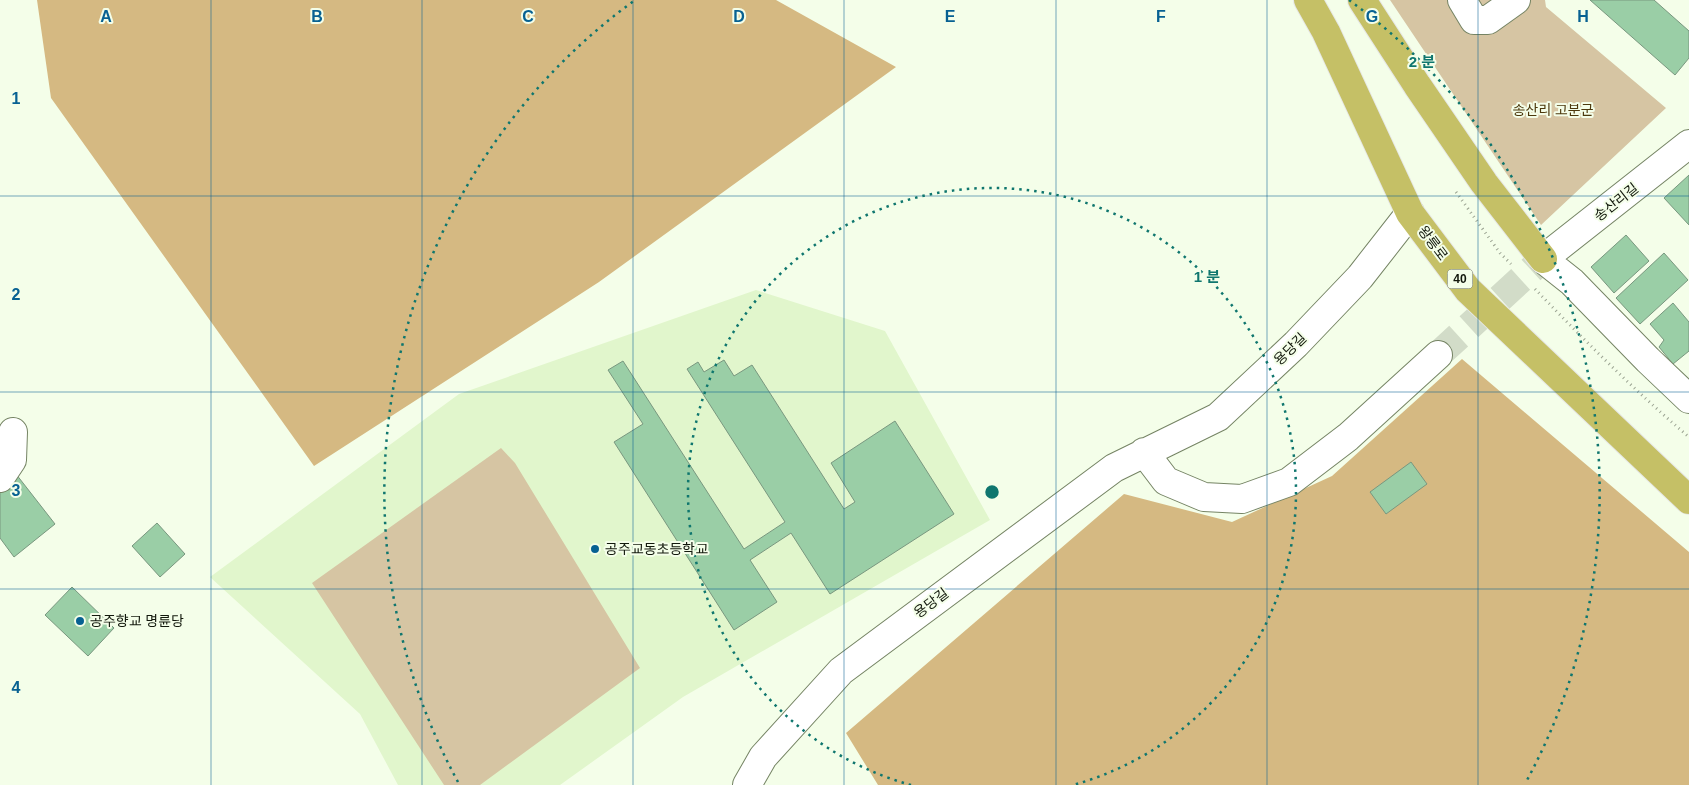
<svg xmlns="http://www.w3.org/2000/svg" width="1689" height="785" viewBox="0 0 1689 785" font-family="Arial,'Noto Sans KR',sans-serif">
  <rect width="100%" height="100%" fill="#f4fee9"/>
  <path fill="#e1f6cc" d="M756 290 885 331 990 520 683 697 560 785H398L360 714 210 577 459 394Z"/>
  <path fill="#d6c5a3" d="M1390 0H1545L1546 7 1666 108 1541 225Z
    M501 448 515 463 640 668 480 785H444L312 583Z"/>
  <path fill="#d5b982" d="M37 0H776L896 67 599 282 314 466 51 98Z
    M1462 359 1689 552V785H878L846 733 1124 494 1232 522 1332 476Z"/>
  <path fill="#9acea6" stroke="#79977f" d="M1590 0H1654L1689 31V58L1675 75Z
    M1689 175V225L1664 198Z
    M1626 235 1649 261 1614 293 1591 267Z
    M1664 253 1688 280 1640 324 1616 298Z
    M1673 303 1689 322V351L1673 364 1659 347 1664 340 1650 324Z
    M724 360 734 376 752 365 844 509 855 502 831 463 895 421 954 514 830 594 791 533 750 560 777 602 734 630 614 442 643 424 608 370 623 361 744 549 785 522 687 369 698 362 704 372Z
    M1411 462 1427 484 1386 514 1370 492Z
    M16 474 55 524 14 557 0 538V486Z
    M157 523 185 554 160 577 132 546Z
    M72 587 114 628 88 656 45 615Z"/>
  <g fill="none" stroke-linecap="round" stroke-linejoin="round">
    <path stroke="#d2dcc8" stroke-width="28" stroke-dasharray="28 14" stroke-linecap="butt" d="M1438 355 1543 259"/>
    <defs>
      <path id="minor" d="M1462 0 1474 20H1488L1516 0
        M1689 144 1543 259 1572 282 1648 360 1689 399
        M1144 452 1166 481 1204 497 1242 499 1289 482 1348 437 1438 355
        M0 478 12 460 13 432
        M747 785 763 757 841 671 1114 468 1218 417 1296 344 1360 277 1410 213"/>
      <path id="major" d="M1308 0 1326 32 1410 213 1468 290 1689 500
        M1362 0 1417 85 1484 183 1543 259"/>
    </defs>
    <use href="#minor" stroke="#758464" stroke-width="30"/>
    <use href="#major" stroke="#e7e8e7" stroke-width="30"/>
    <path stroke="#9ba392" stroke-width="3" stroke-dasharray="1 4" stroke-linecap="butt" d="M1456 192 1500 253 1511 264
      M1535 289C1584 340 1635 391 1689 437"/>
    <use href="#minor" stroke="#fff" stroke-width="28"/>
    <use href="#major" stroke="#c5c066" stroke-width="28"/>
  </g>
  <path fill="none" stroke="#076192" stroke-width="1" stroke-opacity="0.55" d="M211 0V785M422 0V785M633 0V785M844 0V785M1056 0V785M1267 0V785M1478 0V785M0 196H1689M0 392H1689M0 589H1689"/>
  <g fill="none" stroke="#0f766e" stroke-width="2.5" stroke-dasharray="2.5 5">
    <path d="M911 785A304 304 0 1 1 1073 785"/>
    <path d="M458 782A608 608 0 0 1 635 0M1349 0A608 608 0 0 1 1526 782"/>
  </g>
  <g fill="#076192" stroke="#f4fee9" stroke-width="2">
    <circle cx="595" cy="549" r="5"/>
    <circle cx="80" cy="621" r="5"/>
  </g>
  <g text-anchor="middle" stroke-width="4" stroke-linejoin="round" paint-order="stroke">
    <rect fill="#f4fee9" stroke="#565d4e" stroke-width="1" x="1447.5" y="269.5" width="25" height="19" rx="4"/>
    <g font-size="12" font-weight="bold" fill="#12180c">
      <text x="1460" y="283">40</text>
    </g>
    <g font-size="14" fill="#4c380c" stroke="#f4fee9">
      <text x="1553" y="115">송산리 고분군</text>
    </g>
    <g font-size="14" fill="#12180c" stroke="#f4fee9">
      <text transform="translate(1616 202) rotate(-38)" y="5">송산리길</text>
      <text transform="translate(1433 243) rotate(53)" y="5">왕릉로</text>
      <text transform="translate(1290 349) rotate(-44)" y="5">용당길</text>
      <text transform="translate(931 603) rotate(-37)" y="5">용당길</text>
    </g>
    <g font-size="14" fill="#12180c" stroke="#f4fee9" text-anchor="start">
      <text x="605" y="554">공주교동초등학교</text>
      <text x="90" y="626">공주향교 명륜당</text>
    </g>
  </g>
  <g font-size="16" text-anchor="middle" font-weight="bold" fill="#076192" stroke="#f4fee9" stroke-width="4" stroke-linejoin="round" paint-order="stroke">
    <text x="106" y="22">A</text>
    <text x="317" y="22">B</text>
    <text x="528" y="22">C</text>
    <text x="739" y="22">D</text>
    <text x="950" y="22">E</text>
    <text x="1161" y="22">F</text>
    <text x="1372" y="22">G</text>
    <text x="1583" y="22">H</text>
    <text x="16" y="104">1</text>
    <text x="16" y="300">2</text>
    <text x="16" y="496">3</text>
    <text x="16" y="693">4</text>
  </g>
  <circle cx="992" cy="492" r="8" fill="#0f766e" stroke="#f4fee9" stroke-width="2.5"/>
  <g font-size="15" text-anchor="middle" font-weight="bold" fill="#0f766e" stroke="#f4fee9" stroke-width="4" stroke-linejoin="round" paint-order="stroke">
    <text x="1422" y="67">2 분</text>
    <text x="1207" y="282">1 분</text>
  </g>
</svg>
